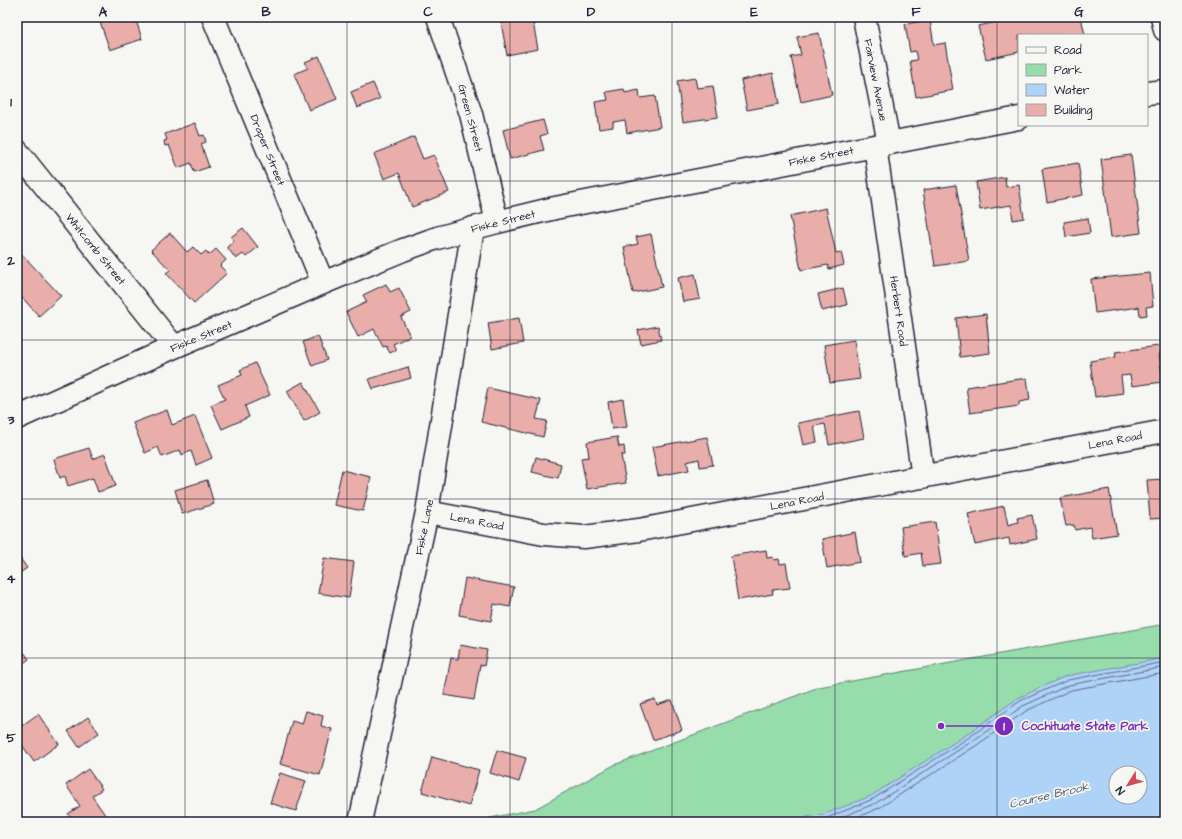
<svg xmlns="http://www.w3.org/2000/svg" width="1182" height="839" viewBox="0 0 1182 839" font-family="'Architects Daughter',sans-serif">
  <rect width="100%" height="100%" fill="#f6f6f2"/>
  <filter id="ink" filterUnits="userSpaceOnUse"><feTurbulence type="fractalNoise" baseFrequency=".025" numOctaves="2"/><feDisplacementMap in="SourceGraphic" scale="8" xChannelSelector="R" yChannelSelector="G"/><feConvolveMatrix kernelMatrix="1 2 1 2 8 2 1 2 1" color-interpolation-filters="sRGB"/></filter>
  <g filter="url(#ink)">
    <path fill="#96ddab" stroke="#5c8073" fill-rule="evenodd" d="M1165 624V822H489L490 818 535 809 614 765 819 687ZM1116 773H1140V797H1116Z"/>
    <path fill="#afd2f7" stroke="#778cac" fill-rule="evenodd" d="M1165 658V822H776L825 814 871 796 966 735 1018 698 1066 676ZM1116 773H1140V797H1116Z
      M630 819 689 821 708 822H608Z"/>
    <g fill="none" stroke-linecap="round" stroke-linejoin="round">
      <path stroke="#5a6886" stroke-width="1" d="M801 822 827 818 873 799 968 738 1020 701 1068 680 1165 662
        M830 822 876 803 971 742 1023 706 1069 685 1165 667
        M846 822 879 808 974 747 1026 711 1071 690 1165 673"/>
    </g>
    <path fill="#e9aea9" stroke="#22223b" d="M114 17H135L142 39 110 50 100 22Z
      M500 17H532L538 49 507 55Z
      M1005 17H1081L1085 35H1019V52L986 59 978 26 1002 21 1001 18Z
      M930 20 934 45 945 43 953 90 916 97 910 61 917 60 915 51 910 52 905 24Z
      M819 33 832 95 801 102 791 57 801 55 797 37Z
      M319 56 337 99 309 110 294 74 308 68 305 62Z
      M773 73 779 104 747 110 741 80Z
      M695 78 697 88 713 86 718 117 683 122 677 81Z
      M373 83 380 99 357 108 351 92Z
      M624 89 625 93 639 90 640 98 655 96 660 127 627 133 625 120 613 122V127L599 129 595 102 608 100 606 92Z
      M543 120 547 134 540 136 544 150 510 159 503 130Z
      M195 123 200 136 204 135 206 142 201 144 209 167 194 172 191 163 178 168 169 145 165 146 164 141 167 140 165 134Z
      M414 137 423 159 434 155 449 192 412 207 399 173 384 179 374 154Z
      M1131 155 1141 233 1111 237 1101 159Z
      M1078 163 1083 195 1047 202 1042 169Z
      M1005 177 1006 187 1019 185 1024 218 1013 220 1011 205 980 210 976 182Z
      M956 185 969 261 935 266 923 190Z
      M826 208 836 253 841 252 844 265 829 269 828 265 801 270 790 216Z
      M1088 218 1090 233 1066 237 1064 222Z
      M243 228 258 247 246 257 243 254 236 259 227 247 234 241 231 237Z
      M170 233 187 252 193 247 201 255 206 251 209 255 216 249 226 260 220 266 227 273 194 303 166 273 170 270 151 250Z
      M651 234 662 287 633 293 624 247 638 244 636 237Z
      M17 249 61 296 39 316 17 292Z
      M1150 273 1153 306 1146 307 1147 315 1140 316 1139 307 1095 313 1091 279Z
      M695 274 700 299 683 302 678 278Z
      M386 284 390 292 399 288 411 312 401 317 410 336 393 344 396 350 390 353 386 346 383 347 374 329 358 337 346 312 367 302 363 295Z
      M843 288 847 305 822 311 818 294Z
      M986 314 990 353 960 357 956 318Z
      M519 318 523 343 492 349 488 323Z
      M658 326 661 340 641 344 638 330Z
      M318 336 327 360 312 366 303 342Z
      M854 340 860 379 830 383 824 345Z
      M1158 346 1163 382 1132 386 1130 375 1121 376 1123 393 1095 397 1090 361 1116 357 1115 352Z
      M255 363 270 395 245 406 249 417 222 429 211 405 225 399 218 385 242 375 240 370Z
      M408 367 411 378 373 389 369 379Z
      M1027 378 1030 400 1019 402V406L970 413 966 387Z
      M303 382 320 412 304 421 287 391Z
      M488 388 541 400 536 419 547 421 543 437 481 422Z
      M623 399 627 427 612 429 608 402Z
      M167 410 172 425 195 416 212 458 196 465 191 451 182 455 180 450 162 457 158 447 145 453 133 423Z
      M859 411 864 438 829 445 825 424 814 426 817 442 803 445 798 423Z
      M617 437 619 447 624 446 625 455H621L626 483 587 489 581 458 589 457 587 442Z
      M707 437 713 465 700 467 699 459 687 462 689 470 658 476 652 447Z
      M89 448 93 459 105 454 116 486 98 492 93 478 68 486 65 476 60 478 54 459Z
      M536 457 561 464 558 478 532 472Z
      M342 470 371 477 363 511 334 505Z
      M1165 479V518L1150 519 1147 480Z
      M207 480 214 504 182 514 175 490Z
      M1109 489 1117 534 1092 538 1090 527 1075 530 1074 525 1066 526 1060 498Z
      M1004 506 1008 525 1018 522 1017 518 1032 515 1037 539 1010 545 1009 538 975 545 968 514Z
      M935 522 941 564 923 566 921 553 905 556 901 527Z
      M855 532 860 562 827 568 822 539Z
      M766 550 767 558 773 557 774 560 779 559 780 564 786 563 790 588 772 590 773 594 738 600 731 556Z
      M17 554 27 568 17 575Z
      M324 558 354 562 349 598 318 593Z
      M465 578 514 587 510 607 494 604 491 621 459 615Z
      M17 643 29 659 17 668Z
      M460 645 487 650 484 666 480 665 474 700 444 695 451 658 458 659Z
      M655 699 657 705 672 700 682 730 653 740 640 704Z
      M306 711 323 716 321 726 332 729 320 775 280 764 292 721 302 724Z
      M38 714 59 744 34 762 17 738V729Z
      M88 717 99 733 79 747 68 731Z
      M497 750 526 758 519 782 490 773Z
      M432 757 479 770 469 806 422 792Z
      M88 769 102 789 92 796 110 822H74L68 814 80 806 66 785Z
      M280 773 306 781 296 811 270 803Z"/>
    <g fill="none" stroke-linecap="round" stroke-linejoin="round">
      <defs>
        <path id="street" d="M213 17 323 283
          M438 17 471 114 497 222
          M864 17 889 143
          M1162 17 1165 30
          M1147 93 1165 91
          M875 146 923 477
          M17 151 174 347
          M17 418 174 347 323 283 403 250 437 238 497 222 555 208 1019 118
          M427 512 544 534 584 537 639 530 1165 431
          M360 822 427 512 473 228"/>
      </defs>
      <use href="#street" stroke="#22223b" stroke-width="25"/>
      <use href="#street" stroke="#f6f6f2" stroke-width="22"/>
    </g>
  </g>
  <path fill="none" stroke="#22223b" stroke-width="1" stroke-opacity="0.55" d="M185 17V822M347 17V822M510 17V822M672 17V822M835 17V822M997 17V822M17 181H1165M17 340H1165M17 499H1165M17 658H1165"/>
  <g text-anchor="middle" stroke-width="3.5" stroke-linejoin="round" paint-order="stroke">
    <g font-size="11" fill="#22223b" stroke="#f6f6f2">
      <text transform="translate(876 80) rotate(79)" y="4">Fairview Avenue</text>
      <text transform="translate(471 118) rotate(75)" y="4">Green Street</text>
      <text transform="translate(268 150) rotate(68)" y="4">Draper Street</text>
      <text transform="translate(821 156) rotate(-11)" y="4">Fiske Street</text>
      <text transform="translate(503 221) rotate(-14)" y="4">Fiske Street</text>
      <text transform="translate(96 249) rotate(51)" y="4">Whitcomb Street</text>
      <text transform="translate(899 311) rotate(82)" y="4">Herbert Road</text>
      <text transform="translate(201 336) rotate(-23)" y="4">Fiske Street</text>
      <text transform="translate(1115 440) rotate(-11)" y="4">Lena Road</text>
      <text transform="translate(797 501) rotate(-11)" y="4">Lena Road</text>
      <text transform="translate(477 521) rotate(11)" y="4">Lena Road</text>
      <text transform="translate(424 527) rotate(-79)" y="4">Fiske Lane</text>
    </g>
    <g font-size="12" font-style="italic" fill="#4c5773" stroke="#f6f6f2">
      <text transform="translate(1049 795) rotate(-13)" y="4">Course Brook</text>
    </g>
  </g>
  <path fill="none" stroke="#7b2cbf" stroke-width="1.5" d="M941 726L1004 726"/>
  <g fill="#7b2cbf" stroke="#f6f6f2" stroke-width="1.5">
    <circle cx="941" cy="726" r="4"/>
    <circle cx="1004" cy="726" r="10"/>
  </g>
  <g font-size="12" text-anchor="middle" font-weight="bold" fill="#fff">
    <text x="1004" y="730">1</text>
  </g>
  <g font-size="12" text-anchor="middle" font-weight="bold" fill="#7b2cbf" stroke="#f6f6f2" stroke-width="3.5" stroke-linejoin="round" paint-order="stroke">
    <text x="1085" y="730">Cochituate State Park</text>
  </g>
  <rect width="1182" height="839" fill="none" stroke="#f6f6f2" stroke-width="44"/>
  <rect x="1018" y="34" width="130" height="92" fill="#f6f6f2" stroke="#a1a1a9"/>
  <rect x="1026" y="47" width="20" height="6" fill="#f6f6f2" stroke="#a1a1a9"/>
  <text x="1054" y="54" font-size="12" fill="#22223b">Road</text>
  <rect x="1026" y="64" width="20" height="12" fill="#96ddab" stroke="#a1a1a9"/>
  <text x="1054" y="74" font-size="12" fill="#22223b">Park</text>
  <rect x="1026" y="84" width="20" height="12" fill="#afd2f7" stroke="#a1a1a9"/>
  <text x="1054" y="94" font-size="12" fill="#22223b">Water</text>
  <rect x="1026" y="104" width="20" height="12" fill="#e9aea9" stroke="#a1a1a9"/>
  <text x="1054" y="114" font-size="12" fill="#22223b">Building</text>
  <g transform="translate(1128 785) rotate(233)"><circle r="19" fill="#f6f6f2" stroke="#a1a1a9"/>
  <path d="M0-3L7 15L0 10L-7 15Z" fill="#d1495b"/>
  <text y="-6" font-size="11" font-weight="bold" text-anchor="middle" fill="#22223b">N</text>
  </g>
  <rect x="22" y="22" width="1138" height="795" fill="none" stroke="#22223b" stroke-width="1.5"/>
  <g font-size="13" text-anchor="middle" font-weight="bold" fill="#22223b">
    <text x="103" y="16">A</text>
    <text x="266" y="16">B</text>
    <text x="428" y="16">C</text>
    <text x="591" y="16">D</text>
    <text x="754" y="16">E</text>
    <text x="916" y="16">F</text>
    <text x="1079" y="16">G</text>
    <text x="11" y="106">1</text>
    <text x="11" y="265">2</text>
    <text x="11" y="424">3</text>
    <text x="11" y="583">4</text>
    <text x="11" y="742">5</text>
  </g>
</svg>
